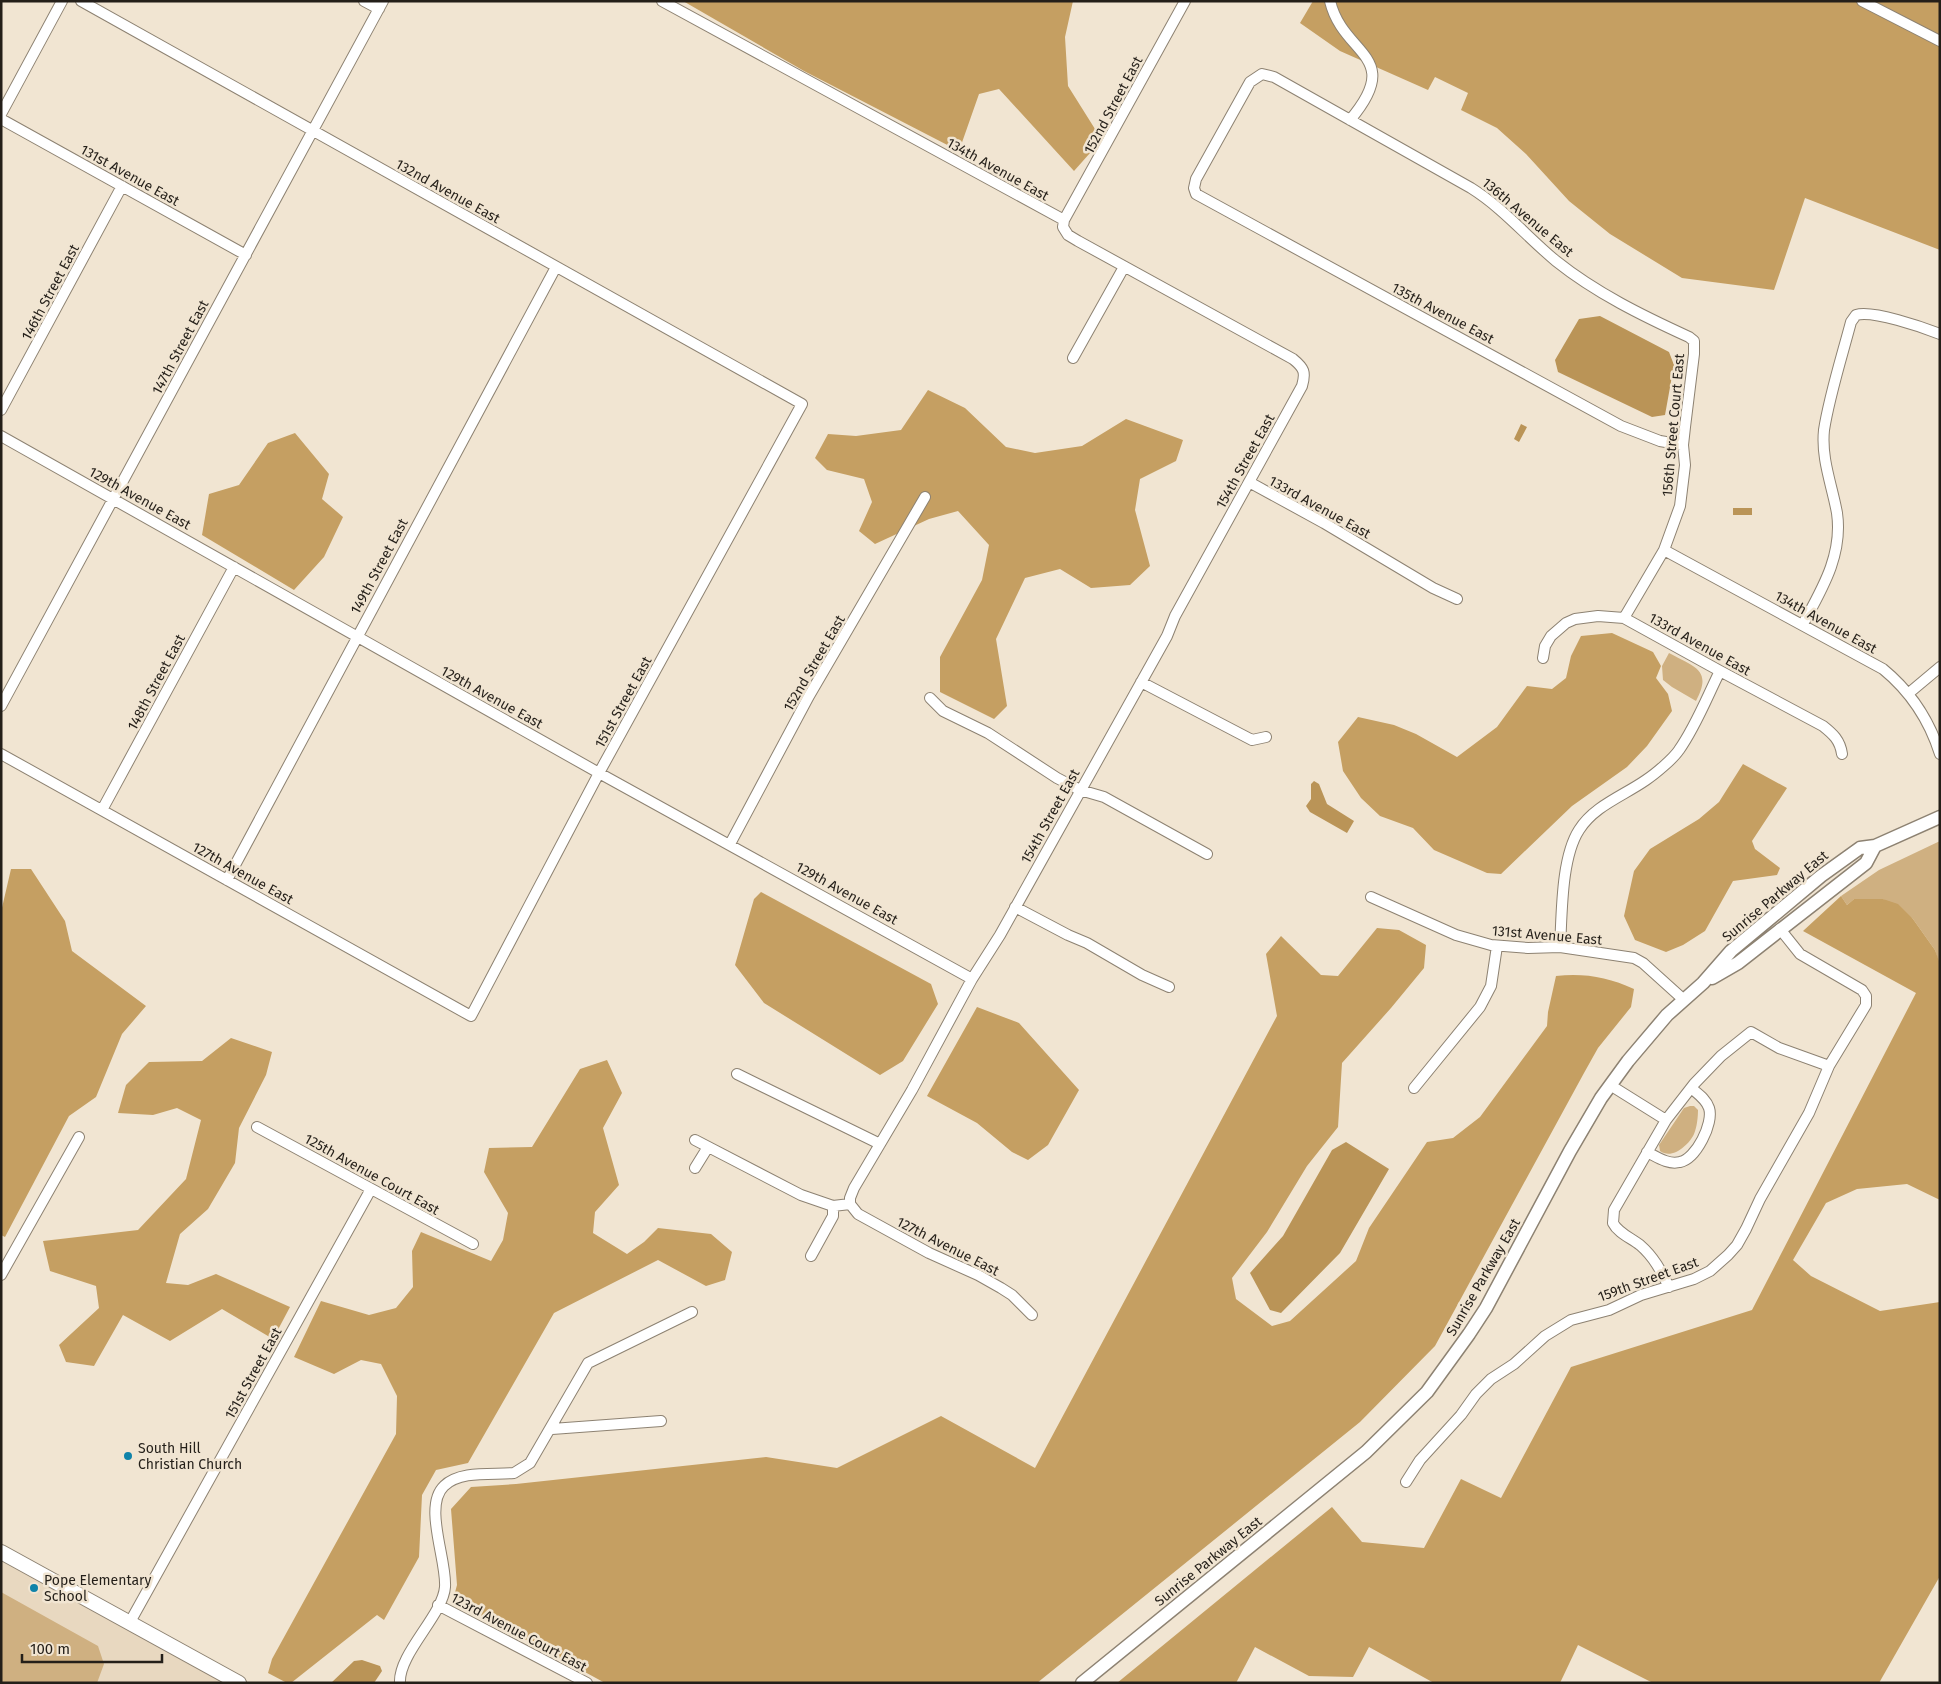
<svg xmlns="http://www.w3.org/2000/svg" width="1941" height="1684" viewBox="0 0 1941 1684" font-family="'Fira Sans',sans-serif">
  <rect width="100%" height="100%" fill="#f1e5d2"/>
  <path fill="#e8d8c0" d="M1 1554 241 1683H1Z"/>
  <path fill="#cfb081" d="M1669 653C1694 667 1713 669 1696 701L1672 687 1663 680 1662 666Z
    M1940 841V964H1939L1935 950 1913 919 1883 899H1854L1847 905 1841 896 1879 870Z
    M1690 1106H1694L1698 1110C1698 1117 1697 1127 1694 1134 1689 1145 1672 1160 1660 1151L1659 1145 1684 1108Z
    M1 1592 98 1646 104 1664 97 1683H1Z"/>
  <path fill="#c59f62" d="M683 1H1073L1065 37 1068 86 1095 129 1090 153 1074 171 999 89 979 94 959 151 804 71Z
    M1313 1H1940V250L1805 198 1774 290 1682 278 1610 234 1569 201 1526 154 1497 128 1461 110 1468 93 1435 77 1428 90 1340 51 1300 23Z
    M928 390 965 408 1006 447 1035 453 1082 446 1126 419 1183 440 1176 461 1140 479 1135 510 1150 566 1130 585 1091 588 1060 569 1025 578 996 639 1007 706 994 719 940 692V657L982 580 989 545 958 511 929 519 875 544 859 531 872 502 864 479 827 470 815 458 828 434 856 436 901 430Z
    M295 433 329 474 322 499 343 517 324 557 294 590 202 535 209 494 239 485 268 443Z
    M1612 633 1653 652 1661 666 1656 678 1668 694 1672 711 1647 746 1627 767 1572 806 1501 874 1487 873 1434 850 1413 828 1380 816 1361 798 1343 771 1338 742 1358 717 1394 725 1416 734 1457 757 1497 727 1527 686 1552 689 1566 678 1571 656 1581 636Z
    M1743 764 1787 788 1752 841 1755 849 1780 868 1777 875 1733 881 1705 931 1683 945 1666 952 1635 940 1624 916 1634 871 1650 849 1699 819 1719 802Z
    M11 869H31L65 921 72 951 146 1006 122 1034 96 1097 69 1116 5 1237 1 1235V912Z
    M761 892 931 984 938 1004 903 1061 880 1075 764 1003 735 965 754 899Z
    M1841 896 1847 905 1854 899H1883L1898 904 1913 919 1935 950 1940 964V1200L1907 1184 1857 1189 1826 1203 1793 1260 1811 1276 1880 1311 1940 1302V1576L1879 1683H1653L1578 1645 1560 1683H1434L1369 1647 1353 1677 1309 1676 1255 1647 1236 1683H1117L1332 1507 1362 1542 1424 1548 1461 1479 1501 1498 1571 1367 1752 1310 1916 993 1803 931Z
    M1377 928 1399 930 1426 945 1424 968 1391 1008 1342 1063 1338 1127 1307 1166 1267 1232 1232 1278 1236 1299 1272 1326 1290 1321 1356 1261 1369 1228 1427 1142 1453 1138 1480 1117 1547 1026 1548 1012 1556 976C1584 973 1608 977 1634 989L1631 1007 1598 1048 1584 1073 1435 1346 1360 1422 1037 1683H605L453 1600 457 1585 451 1509 471 1487 516 1484 766 1457 837 1468 941 1416 1035 1468 1277 1016 1266 954 1281 936 1321 975 1338 976Z
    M977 1007 1019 1023 1079 1090 1048 1145 1028 1160 1012 1152 977 1123 927 1096Z
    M231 1038 272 1052 266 1075 239 1128 235 1163 208 1209 180 1234 166 1283 188 1285 216 1274 290 1307 273 1339 222 1309 170 1341 123 1315 94 1366 66 1362 59 1345 99 1308 96 1286 50 1271 43 1241 138 1230 186 1179 201 1120 177 1108 153 1115 118 1113 126 1085 149 1062 202 1061Z
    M607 1060 622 1093 603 1128 619 1185 595 1212 593 1233 627 1254 644 1242 658 1228 711 1234 732 1252 725 1280 706 1286 658 1260 554 1313 468 1463 436 1470 422 1495 419 1557 384 1620 377 1615 291 1683H287L268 1673 272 1659 396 1434 397 1396 381 1364 361 1360 334 1374 294 1357 321 1301 369 1315 396 1308 413 1287 412 1251 421 1232 491 1261 503 1240 508 1213 484 1172 489 1148 532 1147 580 1069Z"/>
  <path fill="#ba9457" d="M1600 316 1669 352 1674 365 1665 415 1652 417 1558 372 1555 360 1579 319Z
    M1521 424 1527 427 1519 442 1514 439Z
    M1733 508H1752V515H1733Z
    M1314 781 1319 784 1327 804 1354 821 1347 833 1310 812 1306 806 1311 799V784Z
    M1346 1142 1389 1169 1340 1253 1281 1313 1270 1310 1250 1273 1283 1236 1332 1150Z
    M362 1660 380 1666 382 1671 374 1683H331L354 1661Z"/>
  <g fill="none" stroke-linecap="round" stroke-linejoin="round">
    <defs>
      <path id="minor" d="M364 1 379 9
        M662 1 1064 220
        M1330 1C1343 56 1405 55 1350 120
        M1862 1 1940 41
        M1 114 62 1
        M1 119 246 255
        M1073 358 1124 267
        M1 410 122 186
        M1 436 599 773 972 979
        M1249 482 1324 523 1433 588 1457 599
        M1664 550 1883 669C1911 692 1929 719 1940 754
        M1624 618 1664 550 1680 506 1685 465 1683 445 1685 427 1694 354V341L1689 337C1643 316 1596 293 1556 261 1527 237 1503 208 1471 188L1274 77 1262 74 1250 82 1196 179 1194 188 1196 194 1621 426 1660 441 1683 445
        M1803 624C1822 589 1843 555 1837 513 1832 485 1821 459 1824 430 1829 397 1842 356 1851 322L1856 315C1873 310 1922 327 1940 334
        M1543 658 1545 646 1551 636 1566 623 1575 619 1598 616 1624 618 1720 671 1823 726C1833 734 1840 740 1842 754
        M1141 682 1252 740 1266 737
        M1909 693 1940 667
        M930 698 943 711 988 733 1057 778 1080 790 1104 797 1207 854
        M1 706 383 1
        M1 754 471 1016 599 773 802 404 81 1
        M102 810 234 567
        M730 844 809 696 925 497
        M227 880 556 267
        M1371 897 1456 935 1491 945 1528 948 1560 947 1634 958 1643 963 1684 1000
        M1015 907 1068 935 1087 943 1142 975 1169 987
        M1560 947C1562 914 1561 858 1579 830 1594 806 1623 796 1646 780 1655 774 1673 759 1679 750 1696 726 1707 697 1720 671
        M737 1074 880 1144
        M1610 1085 1666 1120
        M1414 1088 1480 1007 1491 986 1497 946
        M257 1127 473 1244
        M695 1140 801 1195 833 1206 850 1204V1198L854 1188 912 1090 972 979 1000 935 1167 636 1175 616 1302 386C1306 372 1304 368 1293 359L1078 241 1068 235 1063 227 1064 220 1185 1
        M1647 1152C1657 1157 1668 1165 1680 1162 1696 1159 1714 1123 1709 1108 1706 1099 1698 1094 1691 1088
        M695 1168 708 1147
        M850 1204 858 1214 929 1253 978 1275 1001 1288 1012 1295 1032 1315
        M811 1256 833 1216V1206
        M1 1275 79 1137
        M1669 1287C1661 1271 1654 1257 1640 1245 1631 1238 1618 1233 1613 1223L1614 1210 1666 1120 1694 1084 1721 1056 1751 1032 1779 1048 1829 1066
        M552 1429 661 1421
        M1406 1482 1420 1460 1461 1415 1476 1394 1491 1379 1514 1364 1545 1336 1571 1320 1609 1310 1641 1295 1694 1279 1710 1271 1728 1255 1737 1245 1746 1229 1760 1199 1809 1113 1829 1066 1866 1005V996L1862 990 1800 954 1780 929
        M438 1605 587 1683
        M130 1622 371 1189
        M400 1683C398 1654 443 1615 445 1587 447 1560 423 1506 444 1486 460 1470 493 1475 514 1473L530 1463 588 1363 692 1312"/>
      <path id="tertiary" d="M1712 978 1738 963 1866 863 1875 846
        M1082 1683 1366 1452 1427 1392 1469 1334 1486 1308 1570 1151 1601 1098 1628 1061 1667 1015 1703 983 1731 951 1821 876 1860 848 1875 846 1940 817"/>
      <path id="secondary" d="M1 1552 239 1683"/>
    </defs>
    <use href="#minor" stroke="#8d8272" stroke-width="12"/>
    <use href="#tertiary" stroke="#8d8272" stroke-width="15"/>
    <use href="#secondary" stroke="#8d8272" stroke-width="16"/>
    <use href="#minor" stroke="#fff" stroke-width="10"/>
    <use href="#tertiary" stroke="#fff" stroke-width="12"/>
    <use href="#secondary" stroke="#fff" stroke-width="14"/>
  </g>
  <g fill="#0f83a9" stroke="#f1e5d2" stroke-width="2">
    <circle cx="128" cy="1456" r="5"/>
    <circle cx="34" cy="1588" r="5"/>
  </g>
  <g text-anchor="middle" stroke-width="5" stroke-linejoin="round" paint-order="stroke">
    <g font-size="14" fill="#241f19" stroke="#f1e5d2">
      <text transform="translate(1113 105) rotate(-62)" y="5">152nd Street East</text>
      <text transform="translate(998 169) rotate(29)" y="5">134th Avenue East</text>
      <text transform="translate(130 175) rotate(29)" y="5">131st Avenue East</text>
      <text transform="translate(448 191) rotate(29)" y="5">132nd Avenue East</text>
      <text transform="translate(1528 217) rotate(40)" y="5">136th Avenue East</text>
      <text transform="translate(50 292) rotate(-62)" y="5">146th Street East</text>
      <text transform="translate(1443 313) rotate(28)" y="5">135th Avenue East</text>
      <text transform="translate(180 347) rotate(-62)" y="5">147th Street East</text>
      <text transform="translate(1673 425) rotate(-85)" y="5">156th Street Court East</text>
      <text transform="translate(1245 461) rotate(-61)" y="5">154th Street East</text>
      <text transform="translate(140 498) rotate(29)" y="5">129th Avenue East</text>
      <text transform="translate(1320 507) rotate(29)" y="5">133rd Avenue East</text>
      <text transform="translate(379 566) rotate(-62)" y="5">149th Street East</text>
      <text transform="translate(1826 622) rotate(29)" y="5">134th Avenue East</text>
      <text transform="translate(1700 644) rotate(29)" y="5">133rd Avenue East</text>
      <text transform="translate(814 663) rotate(-60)" y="5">152nd Street East</text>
      <text transform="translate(156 682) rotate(-62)" y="5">148th Street East</text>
      <text transform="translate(492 697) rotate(29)" y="5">129th Avenue East</text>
      <text transform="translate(623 702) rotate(-61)" y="5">151st Street East</text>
      <text transform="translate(1050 816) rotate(-61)" y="5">154th Street East</text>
      <text transform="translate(243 873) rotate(29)" y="5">127th Avenue East</text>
      <text transform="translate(847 893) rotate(29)" y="5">129th Avenue East</text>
      <text transform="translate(1775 896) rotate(-40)" y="5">Sunrise Parkway East</text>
      <text transform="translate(1547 935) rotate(5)" y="5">131st Avenue East</text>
      <text transform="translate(372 1174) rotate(29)" y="5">125th Avenue Court East</text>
      <text transform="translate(948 1246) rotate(27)" y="5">127th Avenue East</text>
      <text transform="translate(1483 1277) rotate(-60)" y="5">Sunrise Parkway East</text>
      <text transform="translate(1648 1279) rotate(-20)" y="5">159th Street East</text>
      <text transform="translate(253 1373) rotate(-61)" y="5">151st Street East</text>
      <text transform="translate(1208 1561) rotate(-39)" y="5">Sunrise Parkway East</text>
      <text transform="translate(519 1632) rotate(28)" y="5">123rd Avenue Court East</text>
    </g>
    <g font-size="14" fill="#241f19" stroke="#f1e5d2" text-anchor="start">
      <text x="138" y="1453">South Hill<tspan x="138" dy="16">Christian Church</tspan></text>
      <text x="44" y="1585">Pope Elementary<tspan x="44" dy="16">School</tspan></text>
    </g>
  </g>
  <rect width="1941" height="1684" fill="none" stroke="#241f19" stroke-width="5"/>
  <path d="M22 1654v8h140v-8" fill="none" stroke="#241f19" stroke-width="2.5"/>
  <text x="30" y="1654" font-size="15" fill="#241f19" stroke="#f1e5d2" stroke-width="4" paint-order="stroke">100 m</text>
</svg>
